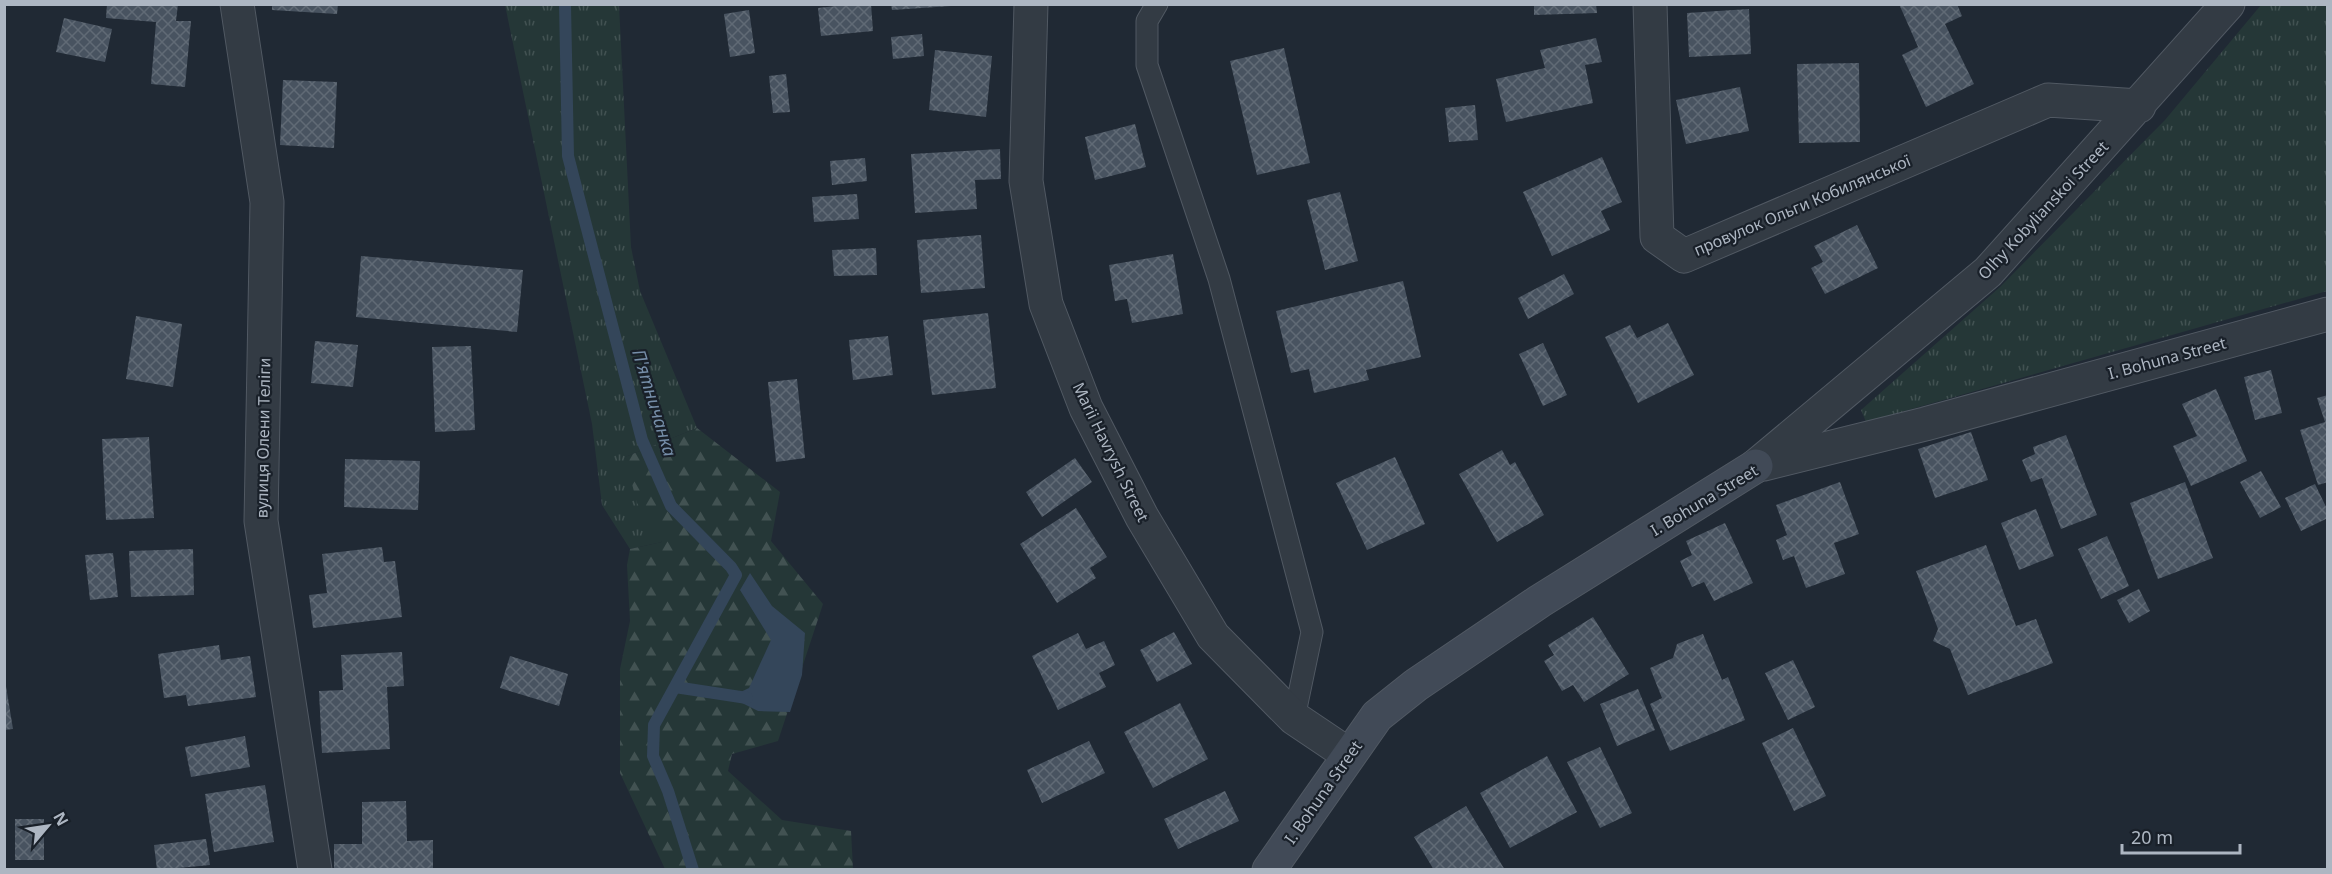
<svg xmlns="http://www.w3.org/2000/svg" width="2332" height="874" viewBox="0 0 2332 874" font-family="'Noto Sans',sans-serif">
  <defs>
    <pattern id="grass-tufts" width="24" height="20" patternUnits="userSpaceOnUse" patternTransform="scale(1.5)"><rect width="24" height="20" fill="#253737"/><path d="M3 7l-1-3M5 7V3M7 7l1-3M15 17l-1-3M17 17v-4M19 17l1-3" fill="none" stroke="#425252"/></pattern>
    <pattern id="forest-firs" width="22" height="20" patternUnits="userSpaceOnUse" patternTransform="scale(1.5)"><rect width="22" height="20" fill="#253737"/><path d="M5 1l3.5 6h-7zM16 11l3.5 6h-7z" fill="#425252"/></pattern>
    <pattern id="building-cross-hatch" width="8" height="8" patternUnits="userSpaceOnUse" patternTransform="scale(1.5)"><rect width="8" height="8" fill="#485360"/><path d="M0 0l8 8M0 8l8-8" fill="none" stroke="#606a75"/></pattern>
  </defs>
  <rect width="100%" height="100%" fill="#202934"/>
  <path fill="url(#grass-tufts)" d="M505 5H619L631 247 640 291 697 428 625 457 662 542 630 549 602 505 592 424Z
    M2261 5H2327V291L1866 422 1861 410 2000 287 2165 120Z"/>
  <path fill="url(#forest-firs)" d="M697 428 780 492 771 541 823 604 778 741 732 754 728 771 782 820 851 831 853 869H665L620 773V669L630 621 627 565 630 549 662 542 637 503 625 457Z"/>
  <path fill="#34465a" d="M750 573 772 606 805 633 802 675 790 712 758 711 730 697 749 688 771 640 740 590Z"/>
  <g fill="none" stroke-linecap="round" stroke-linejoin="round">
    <path stroke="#34465a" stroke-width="12" d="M565 4 568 156 642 440 671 506 731 567 736 575 654 725 653 756 668 791 693 870
      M675 687 747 698"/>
  </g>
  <path fill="url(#building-cross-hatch)" d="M107 4H178L176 21H191L185 87 151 84 156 22 106 18Z
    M272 4H338L337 14 272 10Z
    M854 4H871L873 31 821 36 818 8Z
    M891 4H951V6L892 10Z
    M1534 4H1596L1597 13 1534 15Z
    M1899 4H1957L1962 16 1945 24 1974 84 1926 107 1902 55 1918 47Z
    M1749 9 1751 54 1689 57 1687 13Z
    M749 10 755 53 730 57 724 14Z
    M64 18 112 29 105 62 56 52Z
    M922 34 924 56 893 59 891 37Z
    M1596 38 1602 62 1585 65 1593 103 1506 122 1496 79 1545 68 1540 50Z
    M1284 48 1310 163 1257 175 1230 61Z
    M935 50 992 56 986 117 929 110Z
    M1859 63 1860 142 1799 143 1797 64Z
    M786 74 790 112 773 113 769 76Z
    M283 80 337 82 334 148 280 145Z
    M1740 87 1749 131 1686 144 1676 100Z
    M1475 105 1478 140 1449 142 1445 108Z
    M1135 124 1146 167 1095 180 1085 137Z
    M1000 149 1001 179 975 180 977 209 915 213 911 154Z
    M1602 157 1622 202 1601 211 1610 230 1552 256 1523 192Z
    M865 158 867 181 832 185 830 161Z
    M1340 192 1358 261 1325 270 1307 200Z
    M857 194 859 219 814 222 812 197Z
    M1857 225 1878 268 1825 294 1811 268 1823 262 1814 246Z
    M981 235 985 288 921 293 917 240Z
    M876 248 877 275 834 276 832 250Z
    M1173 254 1183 314 1132 323 1127 299 1115 301 1109 265Z
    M361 256 523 270 517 332 356 317Z
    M1564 274 1574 294 1528 319 1518 298Z
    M1403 281 1421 357 1366 370 1369 380 1314 393 1309 369 1291 373 1276 311Z
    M988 313 996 388 932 395 923 320Z
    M136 316 182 324 173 387 126 379Z
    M1668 323 1694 375 1638 403 1605 337 1630 325 1637 338Z
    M888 336 893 375 853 380 849 340Z
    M315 341 358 345 353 387 311 383Z
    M1543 343 1567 395 1543 406 1519 354Z
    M471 346 475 430 435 432 432 347Z
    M2271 370 2282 413 2255 420 2244 377Z
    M797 379 805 458 776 462 768 382Z
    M2216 389 2247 461 2191 486 2173 446 2197 436 2182 404Z
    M2328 395V482L2318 485 2300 430 2325 422 2317 398Z
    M1971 432 1988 480 1935 498 1918 449Z
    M2066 435 2097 515 2061 529 2042 478 2031 482 2022 460 2035 454 2033 447Z
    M149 437 154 518 106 520 102 439Z
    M1502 450 1510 465 1515 462 1544 515 1497 542 1459 474Z
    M1395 457 1425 524 1367 550 1336 483Z
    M1075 458 1092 482 1042 517 1026 492Z
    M345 459 420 461 418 510 344 507Z
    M2261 471 2281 507 2260 518 2240 482Z
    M1840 482 1859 534 1834 543 1845 574 1806 588 1794 556 1783 560 1776 540 1787 535 1776 505Z
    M2185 482 2213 558 2158 579 2130 503Z
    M2315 484 2328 511V518L2301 531 2285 498Z
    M1076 508 1107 557 1090 568 1096 578 1057 603 1020 544Z
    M2036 509 2054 556 2019 570 2001 523Z
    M1725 523 1753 583 1714 601 1704 582 1692 587 1680 561 1692 555 1686 541Z
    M2107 536 2129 586 2101 599 2078 549Z
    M1986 545 2016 626 2036 619 2053 663 1968 695 1950 649 1933 641 1938 629 1916 571Z
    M382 547 384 562 395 561 402 617 313 628 309 595 327 593 322 554Z
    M193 549 194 595 131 597 129 551Z
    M113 553 118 597 90 600 85 555Z
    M2139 589 2150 611 2129 623 2117 600Z
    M1593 617 1629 674 1584 702 1573 685 1562 691 1544 661 1554 655 1548 645Z
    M1174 632 1192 664 1157 682 1140 650Z
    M1078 633 1086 649 1104 641 1115 665 1099 673 1106 687 1058 710 1032 656Z
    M1703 634 1722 680 1728 677 1745 720 1670 751 1650 704 1662 698 1650 668 1673 658 1677 644Z
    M219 645 221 660 250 656 256 697 188 706 186 695 164 698 158 654Z
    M402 652 404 686 387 687 390 749 322 753 319 691 343 690 341 655Z
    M510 656 568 674 559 706 500 688Z
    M1793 660 1815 707 1788 720 1765 673Z
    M4 674 13 729 4 730Z
    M1638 689 1655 730 1617 746 1600 704Z
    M1180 703 1208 759 1153 788 1124 732Z
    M1793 728 1826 796 1794 811 1762 743Z
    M245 736 250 767 191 777 185 747Z
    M1089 741 1105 773 1042 803 1027 770Z
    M1600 747 1632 813 1600 828 1567 762Z
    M1547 756 1577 812 1510 848 1480 793Z
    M265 785 274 842 214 852 205 794Z
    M1225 791 1239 821 1178 849 1164 819Z
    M406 801 407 841 433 840V870H334V844H362V802Z
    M1466 806 1505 870H1434L1414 837Z
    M15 819H44V860H15Z
    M206 839 210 865 157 870 154 845Z"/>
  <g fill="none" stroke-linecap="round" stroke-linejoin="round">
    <defs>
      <path id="lane" d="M1157 4 1147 21V65L1219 279 1312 632 1294 718"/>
      <path id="street" d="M237 4 267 202 261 521 315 870
        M1031 4 1026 181 1046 304 1086 408 1142 517 1213 636 1294 718 1349 755
        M1650 4 1657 237 1684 256 2048 100 2139 106
        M1764 464 1925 424 2328 314
        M1756 466 1988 272 2228 4"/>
      <path id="secondary" d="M1269 870 1377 716 1416 685 1540 601 1756 466"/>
    </defs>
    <use href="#lane" stroke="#515963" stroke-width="23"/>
    <use href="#street" stroke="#515963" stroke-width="35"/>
    <use href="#secondary" stroke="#515963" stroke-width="35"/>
    <use href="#lane" stroke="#333b44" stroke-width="21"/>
    <use href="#street" stroke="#333b44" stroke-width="33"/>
    <use href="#secondary" stroke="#414a57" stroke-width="33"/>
  </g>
  <g text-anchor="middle" stroke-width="4.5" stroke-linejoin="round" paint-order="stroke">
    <g font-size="16" fill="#adb6c2" stroke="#192029">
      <text transform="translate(1802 205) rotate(-23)" y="6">провулок Ольги Кобилянської</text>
      <text transform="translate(2043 210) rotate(-47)" y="6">Olhy Kobylianskoi Street</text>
      <text transform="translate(2167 358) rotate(-15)" y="6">I. Bohuna Street</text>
      <text transform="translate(263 438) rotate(-89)" y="6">вулиця Олени Теліги</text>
      <text transform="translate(1111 452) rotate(64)" y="6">Marii Havrysh Street</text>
      <text transform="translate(1704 500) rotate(-31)" y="6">I. Bohuna Street</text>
      <text transform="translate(1323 792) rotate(-55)" y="6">I. Bohuna Street</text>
    </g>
    <g font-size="18" font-style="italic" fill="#768ea9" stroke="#192029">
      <text transform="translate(654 403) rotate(73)" y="6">П'ятничанка</text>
    </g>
  </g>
  <rect width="2332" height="874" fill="none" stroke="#adb6c2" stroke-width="12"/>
  <g transform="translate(48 826) rotate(61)" stroke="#192029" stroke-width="4.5" paint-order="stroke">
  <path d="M0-4.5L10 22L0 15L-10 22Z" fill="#adb6c2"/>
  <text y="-9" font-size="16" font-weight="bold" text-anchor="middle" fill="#adb6c2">N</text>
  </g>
  <path d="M2122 844v9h118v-9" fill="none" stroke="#adb6c2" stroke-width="3"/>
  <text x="2131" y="844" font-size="18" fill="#adb6c2" stroke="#192029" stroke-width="4.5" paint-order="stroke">20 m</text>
</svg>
